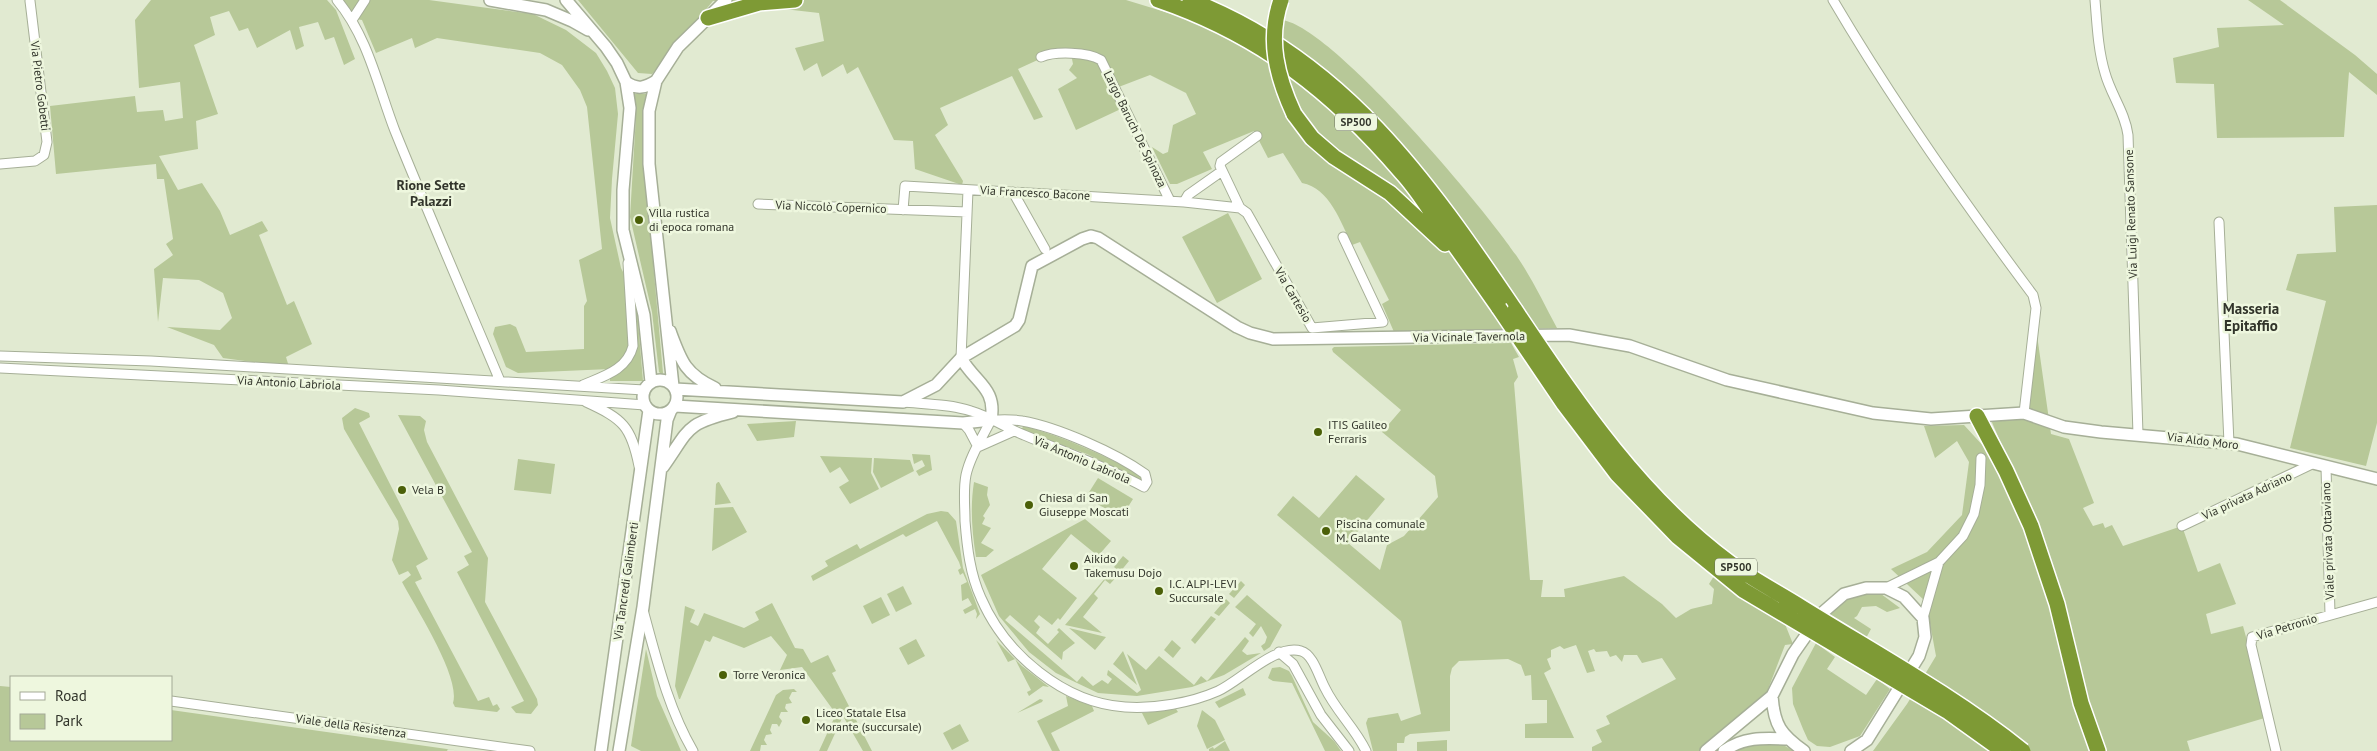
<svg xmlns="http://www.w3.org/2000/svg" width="2377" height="751" viewBox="0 0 2377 751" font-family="'PT Sans',sans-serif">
  <rect width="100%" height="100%" fill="#e1ead1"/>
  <path fill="#b7c898" d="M151 0H327L336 10 355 59 344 65 334 37 325 40 318 22 299 27 304 46 296 50 290 30 257 48 248 28 239 31 229 11 210 17 215 35 194 45 218 114 196 121 198 149 159 156 178 190 202 183 220 211 230 235 262 221 268 231 259 235 287 305 294 301 312 344 286 357 289 367 223 358 214 345 167 327 220 330 232 318 223 293 199 280 163 278 158 322 154 269 173 255 166 244 173 239 164 179H157L156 164 56 174 50 106 135 96 137 112 163 110 165 121 183 118 180 82 139 88 135 20Z
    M336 0H429L533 14 566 30 596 53 607 71 615 88 618 114 612 179 610 218 621 268 636 298 643 381H610V369L518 373 506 367 493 334 495 327 510 324 516 327 526 352 584 349V306L587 301 579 260 602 249 587 107 580 90 562 65 540 53 437 38 415 48 412 38 376 53 362 20 350 18Z
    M578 0H1126L1221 29 1268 57 1280 20C1327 20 1487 211 1516 255 1532 278 1544 304 1557 328L1394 332 1382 304 1389 300 1360 242 1352 245C1341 223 1330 188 1302 183L1283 153 1268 158 1254 131 1203 152 1212 169 1177 184H1170L1152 147 1163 154 1168 152 1173 125 1196 114 1186 93 1150 75 1116 88 1125 107 1076 130 1058 89 1077 78 1069 70 1073 64 1071 54 1055 52 1018 69 1043 117 1034 120 1012 76 940 108 948 125 935 135 963 181 962 185 915 169 913 141 894 140 858 67 847 74 843 64 822 77 817 63 804 71 795 48 824 41 819 13 713 1 652 74 638 73Z
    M2248 0H2280L2355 55 2377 74V95L2349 72 2344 137 2217 138 2214 84 2176 83 2173 58 2219 47 2217 28 2284 25Z
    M634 94H647L642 112V140L663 373 662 375 659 372 652 312 630 217 636 116Z
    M2377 205V423L2366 466 2290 448 2326 301 2286 290 2297 254 2336 252 2334 207Z
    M1228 213 1262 279 1217 303 1182 237Z
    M2037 335 2051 434 2069 439 2094 503 2083 508 2093 526 2103 523 2105 528 2112 525 2123 546 2182 526 2198 572 2220 563 2236 604 2206 614 2211 634 2243 626 2268 717 2187 741 2190 751H1873L1907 704 1936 656 1926 602 1891 569 1927 552 1962 515 1969 462 1957 441 1935 458 1924 426 1964 425 1997 461 2006 455 1991 420 2019 417Z
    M1511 343 1519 357 1513 359 1518 377 1514 383 1530 580H1543L1541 597H1565L1564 589 1624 576 1662 604 1676 618 1691 609 1712 604 1714 589 1709 584 1714 576 1785 624 1793 644 1785 645 1767 692 1745 716 1701 751H1592V747L1602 742 1596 730 1610 724 1606 716 1676 679 1662 658 1642 663 1637 655H1624L1622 662 1616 655 1610 657 1607 651 1596 652 1594 649 1588 651 1595 671 1587 673 1576 645 1564 649 1560 646 1551 650V657L1547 659 1551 669 1544 673 1574 738H1525V724L1547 723V700H1532L1531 675 1525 676 1521 665 1508 659 1459 661 1452 668 1450 676V731L1410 734 1405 737 1404 743H1397V751H1373L1366 723 1368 718 1398 713 1401 721 1421 714 1401 621 1277 515 1293 496 1319 518 1356 475 1385 499 1348 543 1380 570 1387 545 1404 536 1438 497 1435 476 1382 432 1401 410 1333 352 1332 349 1334 347Z
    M355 408 369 413 370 417 359 423 428 559 416 566 422 579 415 582 478 701 489 697 493 706 497 704 500 709 497 712 455 707 453 703C461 677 415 607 402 582L411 575 408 571 399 575 392 560 399 529 398 521 344 429 342 418Z
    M398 415 420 416 426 421 424 430 427 442 488 558 485 602 537 699 538 705 531 714 516 713 511 707 524 701 457 572 469 565 464 556 472 552Z
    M796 421 794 437 757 441 747 424Z
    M1024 426C1065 437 1103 455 1141 475L1142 478 1139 480 1087 454 1028 433 1021 429Z
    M912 454 930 455 932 470 919 476 916 471 925 466 922 460 914 464Z
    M820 456 872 458 871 473 879 489 850 504 839 487 849 481 840 467 830 473Z
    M874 458 910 460 914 471 881 488 873 472Z
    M518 459 555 464 551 494 514 490Z
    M1098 478 1133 499 1121 518 1086 497Z
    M718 482H719L731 503 715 505 716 484Z
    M974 482 988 487 987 495 990 505 983 516 985 518 982 524 991 528 981 543 994 550 986 557H976C972 532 970 507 974 482Z
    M733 507 747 532 712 551 714 508Z
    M941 511 948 512 956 521 963 568 980 614 976 619 977 614 975 609 965 614 963 610 972 605 968 598 962 601 961 585 967 582 963 573 960 575 958 570 961 568 959 562 937 521 906 537 903 534 813 581 811 576 828 566 825 561 857 544 860 549 927 514Z
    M1085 519 1111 541 1098 556 1071 534 1042 569 1077 598 1060 620 1058 618 1052 625 1039 615 1034 621 1040 627 1036 633 1048 644 1059 632 1057 630 1059 628 1075 643 1063 652 1062 660 1010 615 1005 620 1077 682 1082 676 1093 686 1102 680 1108 684 1112 679 1107 675 1108 670 1137 693 1141 690 1127 654 1146 670 1159 656 1194 685 1201 676 1207 681 1209 679 1245 637 1249 641 1242 651 1247 655 1261 653 1224 675 1192 687 1137 696 1098 693 1056 673 1029 652 999 616 981 575Z
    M1123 556 1129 561 1120 572 1114 567Z
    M1113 569 1119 574 1110 584 1105 580 1094 594 1098 598 1083 617 1102 633 1065 625Z
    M1241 581 1245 585 1234 598 1229 594Z
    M903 586 912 604 896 612 887 594Z
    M1860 593 1881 594 1900 608 1887 612 1876 606 1862 607 1857 616 1854 618 1871 629 1865 640 1825 616 1839 603Z
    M1247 595 1282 625 1270 647 1264 651 1261 646 1265 643 1267 637 1261 626 1253 637 1249 633 1256 624 1235 607Z
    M881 597 890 615 872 624 863 606Z
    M1226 599 1230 603 1219 616 1214 613Z
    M772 603 795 648 803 649 811 663 828 655 836 671 832 673 872 751H863L843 716 827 751H819L836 714 802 667 780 670 787 655 771 636 744 648 713 636 710 642 705 640 680 699H679L675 686 685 606 695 610 690 622 698 626 704 613 744 628 759 620 755 612Z
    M1211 616 1216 619 1195 644 1191 640Z
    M1069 628 1106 637 1095 650Z
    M916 639 925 656 908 665 899 648Z
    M996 640 1022 666 1049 687 1043 686 1029 696 1027 692 1031 690 1015 659 1008 662Z
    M1172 640 1181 648 1173 658 1164 650Z
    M1816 643 1835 657 1827 669 1866 695 1877 679 1890 689 1860 736 1830 747 1817 746 1808 740 1803 729 1793 704 1792 688Z
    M646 649 657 696 681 751H641L631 746Z
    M1123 651 1137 685 1113 664Z
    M1280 667 1289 671 1292 676 1313 722 1334 741 1341 751H1325L1292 683 1273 681 1268 678 1272 668Z
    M0 686 11 687V740H171V710L461 751 448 749 447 751H0Z
    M1243 688 1246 695 1219 708 1215 702Z
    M794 689 797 692H792L789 698 792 703 786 704 785 708 788 712H781L779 717 782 721 779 727 777 724H772L770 730 772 734 766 735 764 740 767 745H761L760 751H750L776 695 783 690Z
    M1066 696 1092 706 1094 711 1051 733 1060 751H1052L1037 721 1068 706Z
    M1040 699 1043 700 1042 702 1017 713Z
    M1176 709 1178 712 1148 725 1142 713Z
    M1202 710 1215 720 1225 740 1207 749 1197 726Z
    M960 724 969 741 952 750 943 733Z
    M1447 740V751H1417V742Z
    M1225 741 1230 751H1209V749L1213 747 1214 749Z
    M1762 743 1782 744 1793 751H1734L1740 746Z"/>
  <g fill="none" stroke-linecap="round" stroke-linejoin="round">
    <defs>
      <path id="street" d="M337 0C368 37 378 87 395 131 429 215 465 298 500 381
        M1833 0C1893 102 1962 200 2033 295L2036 308 2024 413
        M2095 0C2097 24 2098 50 2105 73 2111 95 2125 112 2128 135L2138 434
        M352 20 365 0
        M1041 57C1055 51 1088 52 1101 60L1170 201
        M1257 136 1221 162 1220 166 1240 208 1247 213 1312 328 1383 322 1343 237
        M0 164 35 161 44 155 47 142 30 1
        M1013 192 1045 249
        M1184 202 1188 195 1222 171
        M758 204 967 212
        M903 210 905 186 1184 202 1240 208
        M2219 222 2229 443
        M0 356 151 361 644 390
        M961 358 968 190
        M0 368 439 390 645 405
        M583 385C604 376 627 370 633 346L628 263
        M586 402C623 419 631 426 639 466
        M903 402C925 404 950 404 971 411 989 416 1006 428 1024 435 1064 452 1105 466 1144 487L1147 482 1145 474C1116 453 1057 427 1022 421 1012 419 1001 420 991 420
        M991 420C982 438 970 456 966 475 963 490 965 506 965 521 967 547 970 574 981 598 1005 654 1064 703 1125 707 1155 709 1191 703 1218 691 1240 681 1277 643 1301 651 1313 654 1319 677 1325 688 1336 711 1355 728 1366 751
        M963 423 969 430 978 447
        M978 447 1014 431
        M2326 467 2330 614
        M2182 526 2312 464
        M1886 588 1939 562 1963 536 1974 514 1980 485 1981 458
        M643 610C656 657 668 708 693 751
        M1923 618 1939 562
        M1279 652 1293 664 1321 715 1349 751
        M171 701 530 751
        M2276 751 2251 645 2252 637 2377 602"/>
      <path id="secondary" d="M490 0 546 10 572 21 588 30
        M566 0 606 47 617 63 626 82 630 108 623 190V230L644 315 651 382
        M626 82C637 90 645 88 656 81
        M670 331C681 361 685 374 715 388
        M643 397a17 17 0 1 1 34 0a17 17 0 1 1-34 0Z
        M673 386 649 164V111L656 81 678 47 726 0
        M675 389 903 402 936 385 961 358 1015 326 1019 320 1032 266 1082 239 1091 236 1098 238 1237 327 1250 333 1273 339 1569 335 1630 346 1727 380 1873 413 1931 419 2024 413 2064 427 2101 432 2237 444 2377 479
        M675 406 963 423 991 420C997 388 975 383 961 358
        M663 467C690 429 684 424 733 412
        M1772 696C1774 725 1781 735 1804 751
        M601 751 649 410
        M619 751 643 607 667 420 671 410
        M1706 751 1772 696 1793 654 1821 614 1844 594 1866 588H1886L1904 597 1923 618 1925 637 1919 656 1867 740 1851 751
        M1724 751C1743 737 1763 738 1786 739"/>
      <path id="highway" d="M1158 0C1260 35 1333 92 1402 173 1415 187 1425 203 1436 219 1457 248 1478 278 1499 308
        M1190 0C1343 59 1427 180 1515 310
        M708 18 759 3 795 0
        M1294 114 1312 138 1334 157 1390 193 1445 244
        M1977 416 2006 471 2031 526 2057 604 2081 703 2098 751"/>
    </defs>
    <use href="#street" stroke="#a6af97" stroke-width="11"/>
    <use href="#secondary" stroke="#a6af97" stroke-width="14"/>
    <use href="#highway" stroke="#fff" stroke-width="18"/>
    <use href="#street" stroke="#fff" stroke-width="9"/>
    <use href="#secondary" stroke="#fff" stroke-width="11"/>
    <use href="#highway" stroke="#7e9a35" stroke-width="15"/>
    <defs>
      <path id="highway-bridge" d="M1281 0C1267 40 1277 77 1294 114
        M1499 308 1564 404 1617 474 1678 537 1743 590 1947 711 2003 751
        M1515 310C1577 402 1639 496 1730 563 1752 579 1777 592 1801 607 1875 653 1954 696 2023 751"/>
    </defs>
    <use href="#highway-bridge" stroke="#fff" stroke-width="18" stroke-linecap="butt"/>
    <use href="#highway-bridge" stroke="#7e9a35" stroke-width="15"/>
  </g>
  <g fill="#4b6008" stroke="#eef7de" stroke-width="2">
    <circle cx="639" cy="220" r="5"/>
    <circle cx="1318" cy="432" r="5"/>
    <circle cx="402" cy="490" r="5"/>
    <circle cx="1029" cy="505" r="5"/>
    <circle cx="1326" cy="531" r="5"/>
    <circle cx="1074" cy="566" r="5"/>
    <circle cx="1159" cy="591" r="5"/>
    <circle cx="723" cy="675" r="5"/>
    <circle cx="806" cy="720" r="5"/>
  </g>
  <g text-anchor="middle" stroke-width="5" stroke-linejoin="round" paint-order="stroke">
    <g fill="#eef7de" stroke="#6a6f61" stroke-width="1">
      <rect x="1335" y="113.5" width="42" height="17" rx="4"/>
      <rect x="1715" y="558.5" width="42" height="17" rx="4"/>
    </g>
    <g font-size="11" font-weight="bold" fill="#32352b">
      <text x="1356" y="126">SP500</text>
      <text x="1736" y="571">SP500</text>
    </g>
    <g font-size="12" fill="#32352b" stroke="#eef7de">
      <text transform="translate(40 86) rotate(83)" y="4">Via Pietro Gobetti</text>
      <text transform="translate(1135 129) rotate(64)" y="4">Largo Baruch De Spinoza</text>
      <text transform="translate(1035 193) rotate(3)" y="4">Via Francesco Bacone</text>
      <text transform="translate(831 207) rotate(2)" y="4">Via Niccolò Copernico</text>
      <text transform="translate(2131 214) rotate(-92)" y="4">Via Luigi Renato Sansone</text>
      <text transform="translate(1293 295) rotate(60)" y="4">Via Cartesio</text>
      <text transform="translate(1469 337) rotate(-1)" y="4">Via Vicinale Tavernola</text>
      <text transform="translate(289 383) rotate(3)" y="4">Via Antonio Labriola</text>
      <text transform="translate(2203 441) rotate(7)" y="4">Via Aldo Moro</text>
      <text transform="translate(1082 460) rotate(23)" y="4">Via Antonio Labriola</text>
      <text transform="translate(2247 496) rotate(-25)" y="4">Via privata Adriano</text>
      <text transform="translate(2328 541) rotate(-92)" y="4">Viale privata Ottaviano</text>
      <text transform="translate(626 581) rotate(-82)" y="4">Via Tancredi Galimberti</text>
      <text transform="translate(2287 627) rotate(-17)" y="4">Via Petronio</text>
      <text transform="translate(351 726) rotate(8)" y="4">Viale della Resistenza</text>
    </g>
    <g font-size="12" fill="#32352b" stroke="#eef7de" text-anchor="start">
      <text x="649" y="217">Villa rustica<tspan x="649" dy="14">di epoca romana</tspan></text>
      <text x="1328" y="429">ITIS Galileo<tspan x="1328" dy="14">Ferraris</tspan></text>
      <text x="412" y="494">Vela B</text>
      <text x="1039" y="502">Chiesa di San<tspan x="1039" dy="14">Giuseppe Moscati</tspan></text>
      <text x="1336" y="528">Piscina comunale<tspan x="1336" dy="14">M. Galante</tspan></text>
      <text x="1084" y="563">Aikido<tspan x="1084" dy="14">Takemusu Dojo</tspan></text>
      <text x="1169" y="588">I.C. ALPI-LEVI<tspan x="1169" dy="14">Succursale</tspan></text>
      <text x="733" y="679">Torre Veronica</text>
      <text x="816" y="717">Liceo Statale Elsa<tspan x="816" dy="14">Morante (succursale)</tspan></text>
    </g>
    <g font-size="14" font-weight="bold" fill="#32352b" stroke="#eef7de">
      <text x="431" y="190">Rione Sette<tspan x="431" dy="16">Palazzi</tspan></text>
    </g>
    <g font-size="15" font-weight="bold" fill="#32352b" stroke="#eef7de">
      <text x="2251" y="314">Masseria<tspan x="2251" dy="17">Epitaffio</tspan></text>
    </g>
  </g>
  <rect x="10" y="676" width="162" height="65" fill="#eef7de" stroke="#a3a996"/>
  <rect x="20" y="692" width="25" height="8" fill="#ffffff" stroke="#a3a996"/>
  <text x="55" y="701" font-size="15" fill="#32352b">Road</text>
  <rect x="20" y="714" width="25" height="15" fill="#b7c898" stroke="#a3a996"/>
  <text x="55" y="726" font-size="15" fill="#32352b">Park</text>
</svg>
